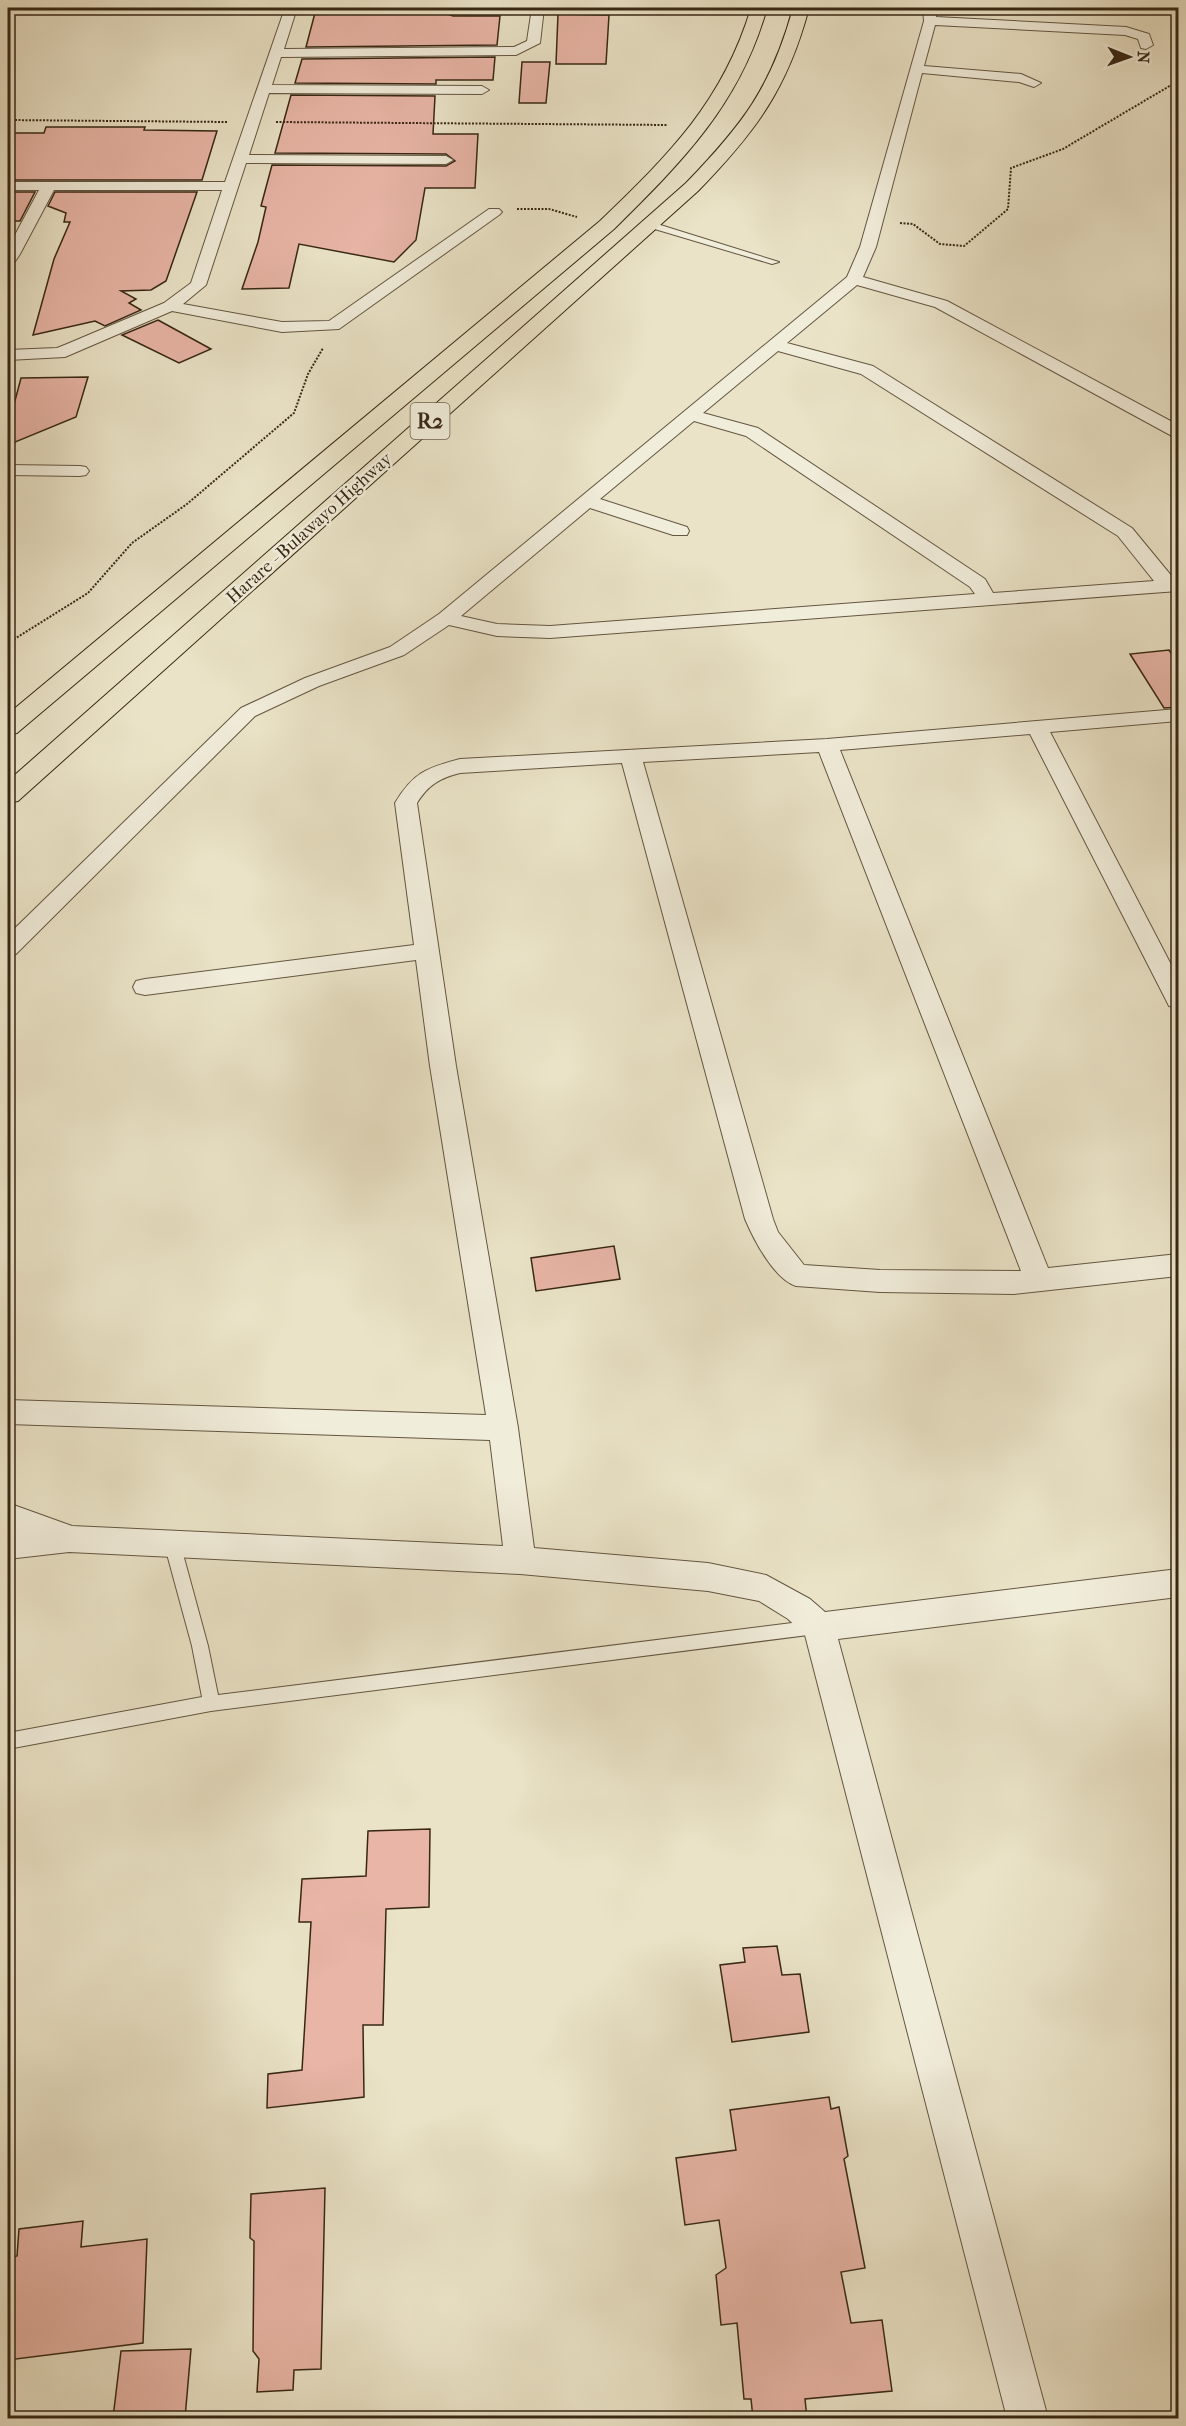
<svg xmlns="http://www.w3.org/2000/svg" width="1186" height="2426" viewBox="0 0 1186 2426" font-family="'IM FELL French Canon',serif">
  <rect width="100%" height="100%" fill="#eae3c7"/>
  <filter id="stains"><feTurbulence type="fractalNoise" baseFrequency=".00333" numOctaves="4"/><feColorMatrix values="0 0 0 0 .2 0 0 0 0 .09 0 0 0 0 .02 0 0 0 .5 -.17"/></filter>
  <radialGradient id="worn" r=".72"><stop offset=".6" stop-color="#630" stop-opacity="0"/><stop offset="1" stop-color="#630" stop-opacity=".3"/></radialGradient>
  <path fill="#e8b5a6" stroke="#372714" stroke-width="1.5" d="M431 8 453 16H500L497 45 306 47 316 9Z
    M558 14 609 15 606 64H556Z
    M495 57 493 80H436V84L295 83 302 59Z
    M522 62H550L546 103H519Z
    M291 95 435 96 433 134H478L475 188H425L416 240 394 262 299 244 289 288 242 289 258 242 266 207 261 206 272 165 446 166 455 161 446 154 275 153Z
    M46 127H145L144 130 217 131 202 180H8V148L14 133H44Z
    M8 192H35L20 221H8Z
    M55 192H197L166 281 151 290 121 291 136 299 129 303 141 310 105 326 95 321 33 335 54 259 70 222H64L66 213 48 206Z
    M158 320 211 349 179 363 122 335Z
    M88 377 76 417 8 445V427L21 378Z
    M1169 650 1179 665V707L1164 708 1130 654Z
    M614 1246 620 1279 536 1291 531 1258Z
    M430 1829 429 1907 386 1909 383 2025H363L364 2097 267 2108 268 2074 302 2070 311 1922H299L302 1879 366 1876 368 1831Z
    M777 1946 782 1975 800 1974 809 2032 732 2042 720 1965 745 1962 743 1948Z
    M829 2097 831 2109 839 2107 848 2156 844 2159 865 2268 841 2272 851 2323 882 2320 892 2391 805 2399 807 2418H753L751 2399H744L737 2323 721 2325 716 2275 726 2268 719 2220 685 2225 676 2158 736 2150 730 2110Z
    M325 2188 321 2369 294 2370 293 2390 257 2392 259 2359 253 2351 254 2241 250 2238 251 2194Z
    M83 2221 81 2247 147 2239 143 2343 8 2360V2258L17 2256 19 2229Z
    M191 2349 185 2418H113L121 2351Z"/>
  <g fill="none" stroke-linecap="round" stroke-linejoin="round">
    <defs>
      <path id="lane" d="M648 223H654L779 262 772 264 648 227Z
        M172 1536 177 1538 180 1543 208 1646 218 1695 816 1620 822 1622 824 1627 822 1632 816 1634 211 1711 8 1749V1733L202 1697 192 1646 164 1543 167 1538Z"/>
      <path id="street" d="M285 8H297L284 49 514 47 527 41 532 8H544L540 43 516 55 281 57 272 85 482 86 489 90 482 94 269 93 249 155 446 156 453 160 446 164 246 163 206 285 183 304 282 322 329 321 489 209H499L502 212 499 215 339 329 282 332 172 311 65 357 8 360V350L57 348 67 344 164 303 191 283 222 190H54L20 254 14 263 8 265V248L39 190H8V182H225Z
        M923 8H935L936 17 1126 27 1149 34 1153 45 1146 49 1141 48 1138 39 1125 35 935 25 924 66 1021 74 1041 83 1034 87 1019 82 922 73 876 247 863 277 947 301 1178 425V437L1172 436 935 307 857 285 787 343 873 366 1132 528 1174 579H1178V591L550 638 497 636 449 625 404 655 319 686 255 716 16 954 8 956V935L241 708 305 678 390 647 439 614 847 277 860 247 924 21ZM778 351 861 374 1118 536 1154 581 993 593 985 579 758 428 703 413ZM694 421 746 436 970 587 975 594 550 626 497 624 461 616 590 508 673 535H687L689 531 687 527 600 499Z
        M8 465 80 466 86 467 89 471 86 475 80 476 8 475Z
        M1178 709V721L1050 732 1178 978V1008L1169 1006 1166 1000 1030 734 840 750 1048 1268 1178 1254V1276L1014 1294 880 1292 796 1286C774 1279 754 1240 745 1219L622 763 460 773C440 778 428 785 417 803L456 1066 518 1428 534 1548 708 1563 766 1575 810 1599 825 1612 1178 1569V1597L838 1639 1048 2418H1007L805 1635 788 1619 759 1601 708 1591 520 1574 69 1552 8 1559V1533L15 1532 8 1529V1503L72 1526 503 1546 490 1440 8 1424V1400L486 1415 430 1066 416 960 145 995 136 993 133 987 136 981 145 979 414 945 395 803C413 773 426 768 460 759L827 739ZM819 752 1021 1271 880 1270 804 1265 778 1232 773 1219 643 762Z"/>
      <path id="highway" d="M751 8H767C740 104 683 161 614 229L17 733 8 735V714L600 221C669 155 723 101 751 8Z
        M793 8H809C787 90 756 131 698 191L18 801 8 803V781L686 183C742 125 771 88 793 8Z"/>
    </defs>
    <use href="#lane" stroke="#645641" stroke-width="2"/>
    <use href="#street" stroke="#645641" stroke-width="2"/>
    <use href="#highway" stroke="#372714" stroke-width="2"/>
    <path stroke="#372714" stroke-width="2" stroke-dasharray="2 1.5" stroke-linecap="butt" d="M8 120 227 122
      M276 122 668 125
      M517 209H549L577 217
      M900 223 913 224 940 244 964 246 1008 209 1011 168 1063 149 1178 81
      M8 643 88 593 132 543 187 504 294 413 308 374 323 348"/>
    <use href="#lane" fill="#f1eddb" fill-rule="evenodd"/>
    <use href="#street" fill="#f1eddb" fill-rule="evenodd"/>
    <use href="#highway" fill="#eae3c7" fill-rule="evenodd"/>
  </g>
  <g text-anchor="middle" stroke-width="5" stroke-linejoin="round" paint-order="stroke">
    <g font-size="18" fill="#372714" stroke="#f1eddb">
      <text transform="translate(309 528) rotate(-42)" y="6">Harare - Bulawayo Highway</text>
    </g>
    <rect fill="#f1eddb" stroke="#6f6250" stroke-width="1.5" x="410.5" y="403" width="39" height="36" rx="4.5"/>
    <g font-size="21" font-weight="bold" fill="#372714">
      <text x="430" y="428">R2</text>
    </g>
  </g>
  <rect width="1186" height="2426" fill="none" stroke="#eae3c7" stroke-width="30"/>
  <rect x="9" y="9" width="1168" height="2408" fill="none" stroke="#372714" stroke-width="3"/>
  <rect x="15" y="15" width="1156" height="2396" fill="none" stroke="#372714" stroke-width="1.5"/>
  <g transform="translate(1129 57) rotate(91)" stroke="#f1eddb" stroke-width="4.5" paint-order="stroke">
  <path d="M0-4.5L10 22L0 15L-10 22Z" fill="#372714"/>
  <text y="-9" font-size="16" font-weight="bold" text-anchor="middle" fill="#372714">N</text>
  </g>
  <rect width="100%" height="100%" filter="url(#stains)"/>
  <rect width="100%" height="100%" fill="url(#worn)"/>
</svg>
